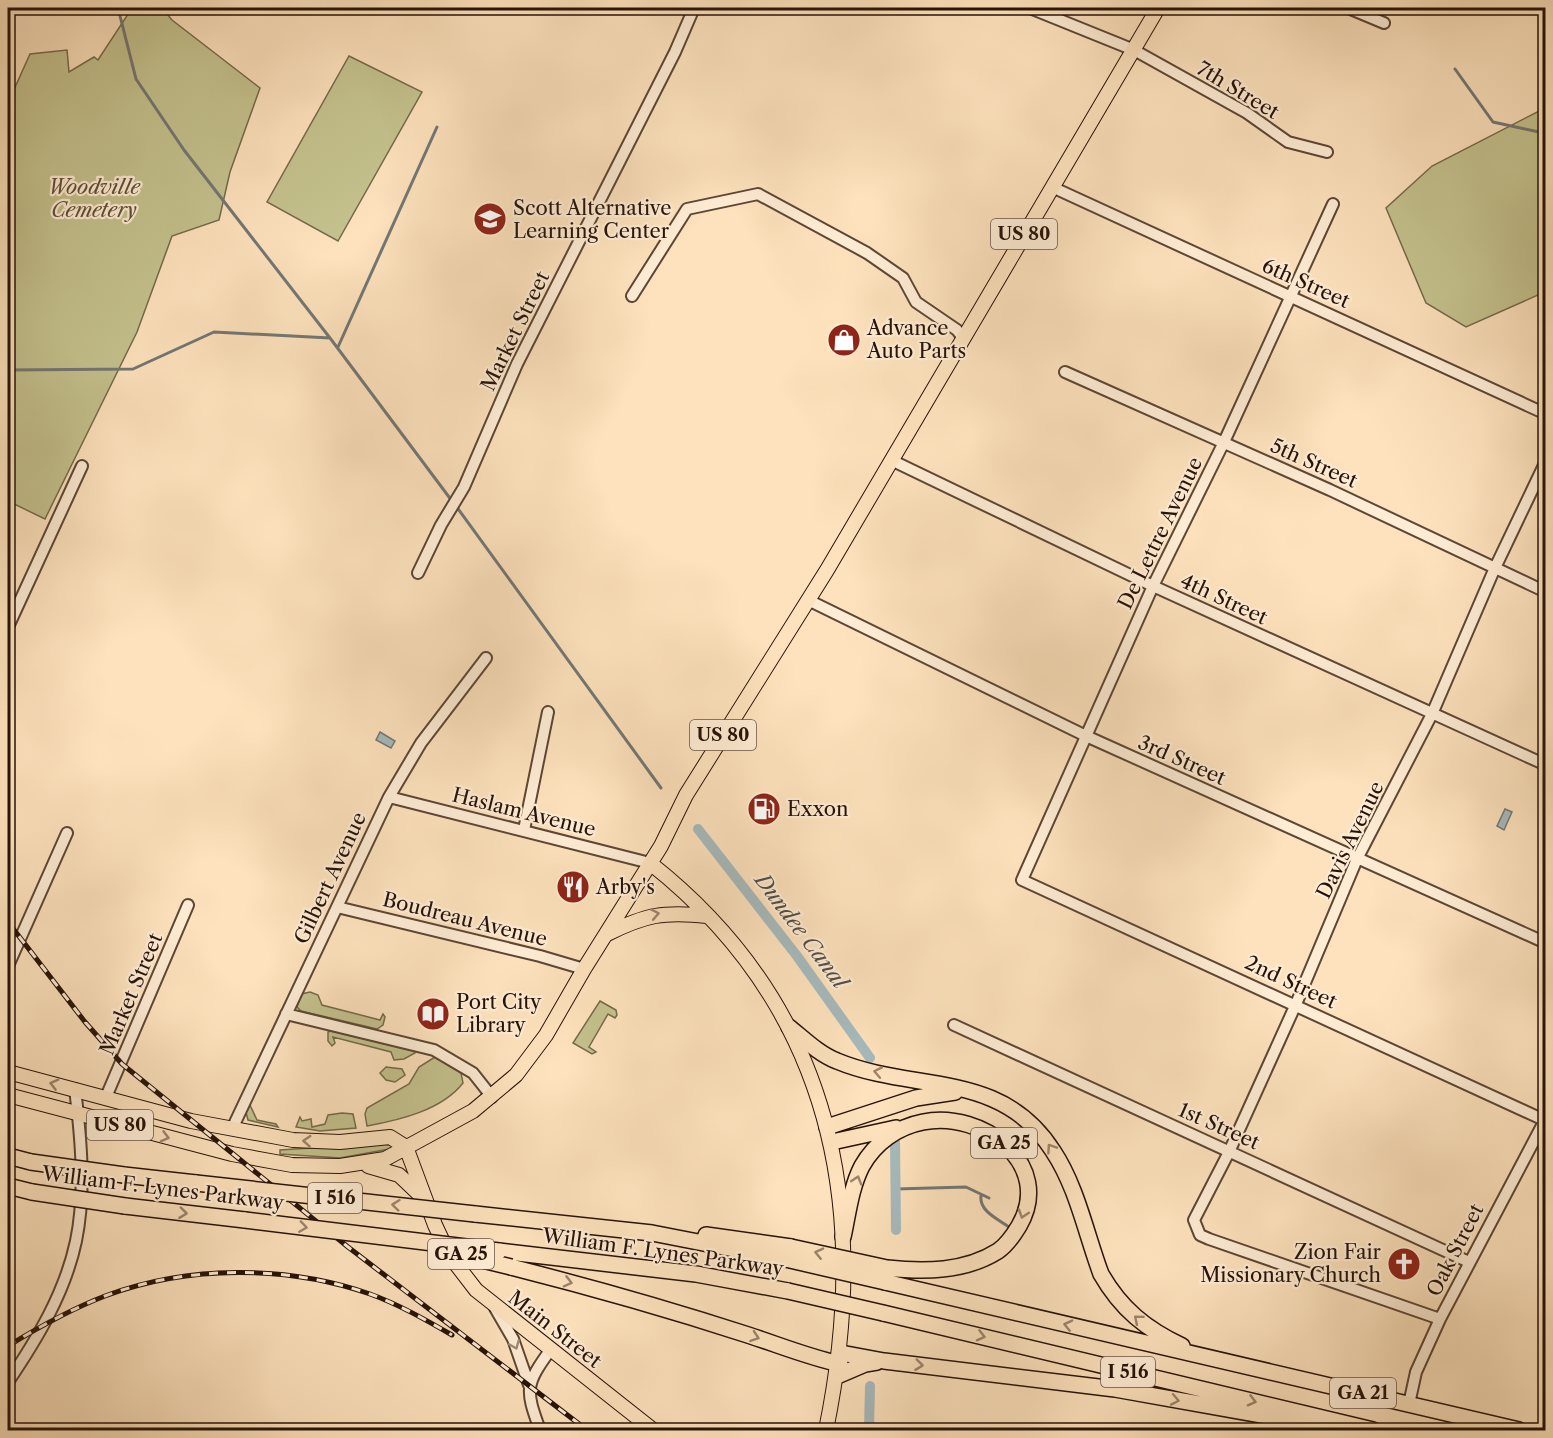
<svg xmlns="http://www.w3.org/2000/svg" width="1553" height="1438" viewBox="0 0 1553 1438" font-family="'Libre Caslon Text',serif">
  <rect width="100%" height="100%" fill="#fde2bd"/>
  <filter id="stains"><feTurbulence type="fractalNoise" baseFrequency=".00333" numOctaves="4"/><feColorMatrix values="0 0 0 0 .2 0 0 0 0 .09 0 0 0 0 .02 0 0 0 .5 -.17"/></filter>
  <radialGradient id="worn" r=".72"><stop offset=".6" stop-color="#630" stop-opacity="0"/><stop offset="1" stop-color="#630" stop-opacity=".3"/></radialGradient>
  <path fill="#c4c28e" stroke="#756a4b" stroke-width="1.5" d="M132 8H162L172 20 260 88 230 172 219 220 172 236 137 332 45 519 8 501V459L11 453 8 451V103L30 54 67 50 69 72 94 57 98 60Z
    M349 56 422 92 338 241 267 202Z
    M1545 108V284L1538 295 1466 327 1426 303 1386 208 1432 166Z
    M310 992 318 995 322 1005 380 1020 383 1014 385 1017 383 1025 377 1029 301 1011 297 1007 301 994Z
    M600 1001 616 1010 617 1015 615 1018 608 1014 589 1047 596 1052 592 1054 573 1043Z
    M331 1031 414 1051 415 1053 404 1059 394 1060 391 1052 333 1037 335 1043 332 1046 328 1041V1032Z
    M435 1057 461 1073 463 1083C442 1110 400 1120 367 1126L365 1114 367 1108 409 1084 419 1067Z
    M386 1067 402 1069 405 1075 395 1082 386 1080 380 1073Z
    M250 1105 257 1120 276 1124 278 1127 248 1120 246 1112Z
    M342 1113 353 1114 356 1128 320 1131 296 1127 300 1117 302 1121 311 1119 312 1127 325 1124 328 1115Z
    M388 1143 395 1148 340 1158 280 1154V1150Z"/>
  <path fill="#a6babd" stroke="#737775" stroke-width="1.5" d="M380 732 395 741 391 748 376 740Z
    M1505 809 1512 812 1504 830 1497 826Z"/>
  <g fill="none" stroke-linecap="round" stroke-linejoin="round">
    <path stroke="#737775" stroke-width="3" d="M118 8 136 79 184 150 330 338 452 501
      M1455 69 1493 122 1539 132 1546 131
      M338 347 437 127
      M8 370 133 369 214 332 330 338
      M456 506 661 788
      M896 1189 966 1187 989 1198
      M981 1196C979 1211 998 1219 1009 1227"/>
    <path stroke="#a6babd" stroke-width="10" d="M698 829 797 956 870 1058
      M895 1141 896 1230
      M869 1430 870 1386"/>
    <defs>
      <path id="minor" d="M1030 8 1134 50 1247 113 1288 142 1327 152
        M1348 8 1384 23
        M1052 187 1546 414
        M1333 204 1224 442 1153 586 1022 880 1544 1120
        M632 296 687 209 758 194 867 253 903 278 916 302 957 330 963 338
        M1065 372 1330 490 1546 592
        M891 460 1153 586 1546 765
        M418 573 441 525 464 487 517 364 675 52 694 8
        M808 600 1086 736 1546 943
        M8 627 82 466
        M389 797 650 863
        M524 830 548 712
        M337 907 540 956 584 969
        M8 966 67 833
        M286 1014 434 1050 473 1073 492 1097
        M954 1025 1469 1262
        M106 1097 188 905
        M232 1129 389 797 421 743 486 658
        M495 1308 513 1339 529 1385
        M1440 1319 1209 1239 1200 1235 1194 1220 1229 1152 1296 1004 1357 859 1432 714 1494 570 1546 461
        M8 1382C37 1339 65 1293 76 1241 86 1193 81 1138 75 1089
        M1409 1404 1416 1372 1440 1319 1546 1118
        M540 1430C525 1389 525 1385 551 1349"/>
      <path id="major" d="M650 863C834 1008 871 1210 826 1430
        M607 934C645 915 664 911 707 916
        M8 1072 191 1121 293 1140 340 1142 390 1137 406 1147 435 1225 449 1255 476 1290 653 1430
        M8 1095 232 1154 292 1165 340 1166 385 1159 473 1111 516 1075 546 1035 584 969 661 846 686 795 827 570 1158 8
        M368 1166 399 1175 420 1195"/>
      <path id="highway" d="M789 1027C804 1039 819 1054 837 1061 914 1093 1001 1069 1053 1151 1077 1187 1086 1234 1101 1274 1121 1309 1146 1329 1182 1346
        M827 1127 916 1098 955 1092
        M832 1142 896 1128
        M8 1156 31 1162
        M124 1175 196 1183
        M8 1186 32 1192
        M125 1206 245 1220
        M475 1214 652 1233 790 1260
        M706 1235 791 1247
        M843 1237C848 1214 851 1187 862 1166 875 1143 897 1127 923 1122 982 1110 1055 1164 1019 1226 1013 1236 1007 1245 998 1251 965 1272 924 1272 887 1268
        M499 1251 696 1274 788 1291
        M511 1267C590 1287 671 1310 748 1335 779 1345 808 1357 840 1364
        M885 1282 1519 1430
        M883 1313 1373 1430
        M841 1353 884 1361 1115 1389 1345 1430
        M837 1376 865 1364 877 1362"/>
    </defs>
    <use href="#minor" stroke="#5c4635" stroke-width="14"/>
    <use href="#major" stroke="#261208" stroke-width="16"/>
    <use href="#highway" stroke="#261208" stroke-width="18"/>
    <use href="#minor" stroke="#feecd4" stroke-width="10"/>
    <use href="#major" stroke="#fde2bd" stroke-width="14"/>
    <use href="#highway" stroke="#fde2bd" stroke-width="15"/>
    <defs>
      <path id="rail" d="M8 922 85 1022 122 1064 348 1247 587 1430
        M8 1346C39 1327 71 1309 105 1296 188 1265 287 1265 370 1294 398 1304 426 1320 452 1335"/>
    </defs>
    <use href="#rail" stroke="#261208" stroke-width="5"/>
    <use href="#rail" stroke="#feecd4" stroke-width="3" stroke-dasharray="9" stroke-linecap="butt"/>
    <defs>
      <path id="highway-bridge" d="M31 1162 124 1175
        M196 1183 475 1214
        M32 1192 125 1206
        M245 1220 499 1251
        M791 1247 887 1268
        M462 1255 511 1267
        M790 1260 885 1282
        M788 1291 883 1313"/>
    </defs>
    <use href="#highway-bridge" stroke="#261208" stroke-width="18" stroke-linecap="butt"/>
    <use href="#highway-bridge" stroke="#fde2bd" stroke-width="15"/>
  </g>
  <defs><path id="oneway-chevron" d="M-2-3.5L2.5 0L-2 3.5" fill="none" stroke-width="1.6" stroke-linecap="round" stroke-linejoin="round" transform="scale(1.5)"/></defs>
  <g stroke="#9c846c">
    <use href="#oneway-chevron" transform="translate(655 914) rotate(-11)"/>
    <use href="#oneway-chevron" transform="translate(878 1072) rotate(-169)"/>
    <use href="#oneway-chevron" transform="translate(54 1084) rotate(-166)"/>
    <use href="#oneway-chevron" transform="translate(165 1137) rotate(15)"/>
    <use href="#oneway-chevron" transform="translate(307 1141) rotate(-176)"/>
    <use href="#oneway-chevron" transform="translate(1051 1148) rotate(-124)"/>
    <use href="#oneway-chevron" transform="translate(857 1180) rotate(-73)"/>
    <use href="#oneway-chevron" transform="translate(396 1205) rotate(-174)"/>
    <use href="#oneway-chevron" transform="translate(183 1213) rotate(7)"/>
    <use href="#oneway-chevron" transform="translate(1023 1214) rotate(108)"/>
    <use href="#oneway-chevron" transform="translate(303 1227) rotate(8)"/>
    <use href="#oneway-chevron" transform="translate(819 1253) rotate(-167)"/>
    <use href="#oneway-chevron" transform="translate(568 1282) rotate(14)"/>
    <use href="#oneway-chevron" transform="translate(1138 1319) rotate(-140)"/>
    <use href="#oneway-chevron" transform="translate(1068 1325) rotate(-167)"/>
    <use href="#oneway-chevron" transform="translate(981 1336) rotate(14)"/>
    <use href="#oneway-chevron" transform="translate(755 1337) rotate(19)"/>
    <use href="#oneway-chevron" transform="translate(919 1365) rotate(7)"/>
    <use href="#oneway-chevron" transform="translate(1175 1400) rotate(11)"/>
    <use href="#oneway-chevron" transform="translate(1252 1401) rotate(14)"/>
  </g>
  <use stroke="#9d8a78" href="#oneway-chevron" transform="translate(515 1345) rotate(68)"/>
  <defs>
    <symbol id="school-disc" viewBox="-11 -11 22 22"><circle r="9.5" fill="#8f2418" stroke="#feecd4"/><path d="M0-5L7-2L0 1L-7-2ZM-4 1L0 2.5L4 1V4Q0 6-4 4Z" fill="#fff"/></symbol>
    <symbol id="shop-disc" viewBox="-11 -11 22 22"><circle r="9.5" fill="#8f2418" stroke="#feecd4"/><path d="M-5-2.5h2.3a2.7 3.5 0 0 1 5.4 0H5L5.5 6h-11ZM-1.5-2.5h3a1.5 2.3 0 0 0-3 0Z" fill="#fff"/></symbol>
    <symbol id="fuel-disc" viewBox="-11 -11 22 22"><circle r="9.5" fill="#8f2418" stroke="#feecd4"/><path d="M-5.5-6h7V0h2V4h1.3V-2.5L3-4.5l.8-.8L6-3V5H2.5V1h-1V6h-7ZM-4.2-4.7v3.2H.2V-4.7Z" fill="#fff"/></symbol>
    <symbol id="restaurant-disc" viewBox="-11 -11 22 22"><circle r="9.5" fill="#8f2418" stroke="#feecd4"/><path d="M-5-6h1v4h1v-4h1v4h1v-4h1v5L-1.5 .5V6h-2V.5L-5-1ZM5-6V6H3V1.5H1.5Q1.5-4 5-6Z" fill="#fff"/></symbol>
    <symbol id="library-disc" viewBox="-11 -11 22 22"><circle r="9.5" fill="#8f2418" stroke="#feecd4"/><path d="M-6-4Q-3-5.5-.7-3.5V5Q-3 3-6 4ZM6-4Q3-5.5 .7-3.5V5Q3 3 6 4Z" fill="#fff"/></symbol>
    <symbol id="church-disc" viewBox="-11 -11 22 22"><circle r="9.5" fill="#8f2418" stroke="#feecd4"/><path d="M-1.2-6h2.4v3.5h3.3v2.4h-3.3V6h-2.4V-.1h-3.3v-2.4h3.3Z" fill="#fff"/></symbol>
  </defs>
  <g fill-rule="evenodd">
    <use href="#school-disc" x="471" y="200" width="38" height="38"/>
    <use href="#shop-disc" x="825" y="321" width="38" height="38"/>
    <use href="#fuel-disc" x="745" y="790" width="38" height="38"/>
    <use href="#restaurant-disc" x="554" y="868" width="38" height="38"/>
    <use href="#library-disc" x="414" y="995" width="38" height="38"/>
    <use href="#church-disc" x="1385" y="1245" width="38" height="38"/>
  </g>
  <g text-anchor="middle" stroke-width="4.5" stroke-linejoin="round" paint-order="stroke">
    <g fill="#feecd4" stroke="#675345" stroke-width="1.5">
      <rect x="991" y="219" width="66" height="30" rx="4.5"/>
      <rect x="690" y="720" width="66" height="30" rx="4.5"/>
      <rect x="87" y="1110" width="66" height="30" rx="4.5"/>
      <rect x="971" y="1128" width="66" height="30" rx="4.5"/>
      <rect x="308" y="1183" width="54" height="30" rx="4.5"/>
      <rect x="428" y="1239" width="66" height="30" rx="4.5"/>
      <rect x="1101" y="1357" width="54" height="30" rx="4.5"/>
      <rect x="1330" y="1378" width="66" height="30" rx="4.5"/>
    </g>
    <g font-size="18" font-weight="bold" fill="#261208">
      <text x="1024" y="240">US 80</text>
      <text x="723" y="741">US 80</text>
      <text x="120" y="1131">US 80</text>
      <text x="1004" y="1149">GA 25</text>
      <text x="335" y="1204">I 516</text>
      <text x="461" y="1260">GA 25</text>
      <text x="1128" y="1378">I 516</text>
      <text x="1363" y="1399">GA 21</text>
    </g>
    <g font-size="20" fill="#261208" stroke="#feecd4">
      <text transform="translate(1238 90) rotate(31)" y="7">7th Street</text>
      <text transform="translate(1306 283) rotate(24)" y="7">6th Street</text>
      <text transform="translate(515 331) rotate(-64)" y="7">Market Street</text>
      <text transform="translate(1314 463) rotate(24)" y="7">5th Street</text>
      <text transform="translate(1160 533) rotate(-64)" y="7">De Lettre Avenue</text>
      <text transform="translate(1224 599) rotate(25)" y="7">4th Street</text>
      <text transform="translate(1182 760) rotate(24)" y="7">3rd Street</text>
      <text transform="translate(524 812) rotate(14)" y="7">Haslam Avenue</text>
      <text transform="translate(1350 840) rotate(-64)" y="7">Davis Avenue</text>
      <text transform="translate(330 878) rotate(-65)" y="7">Gilbert Avenue</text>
      <text transform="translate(465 919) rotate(14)" y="7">Boudreau Avenue</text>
      <text transform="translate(1291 982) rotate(25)" y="7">2nd Street</text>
      <text transform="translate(131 994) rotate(-67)" y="7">Market Street</text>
      <text transform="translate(1219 1126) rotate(24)" y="7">1st Street</text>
      <text transform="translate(163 1188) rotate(7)" y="7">William F. Lynes Parkway</text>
      <text transform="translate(1455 1250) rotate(-63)" y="7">Oak Street</text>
      <text transform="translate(663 1252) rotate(8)" y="7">William F. Lynes Parkway</text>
      <text transform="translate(555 1329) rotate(38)" y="7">Main Street</text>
    </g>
    <g font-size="20" font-style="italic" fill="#5d5037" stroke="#feecd4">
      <text x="94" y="194">Woodville<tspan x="94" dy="23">Cemetery</tspan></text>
    </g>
    <g font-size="20" fill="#261208" stroke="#feecd4" text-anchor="start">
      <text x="513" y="215">Scott Alternative<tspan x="513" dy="23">Learning Center</tspan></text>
      <text x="867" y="335">Advance<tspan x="867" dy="23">Auto Parts</tspan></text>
      <text x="787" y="816">Exxon</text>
      <text x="596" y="894">Arby's</text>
      <text x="456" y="1009">Port City<tspan x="456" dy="23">Library</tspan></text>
      <text x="1381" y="1259" text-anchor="end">Zion Fair<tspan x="1381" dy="23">Missionary Church</tspan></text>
    </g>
    <g font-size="21" font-style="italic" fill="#534d47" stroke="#feecd4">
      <text transform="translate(801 931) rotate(53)" y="7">Dundee Canal</text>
    </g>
  </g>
  <rect width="1553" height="1438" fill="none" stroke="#fde2bd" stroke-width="30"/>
  <rect x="9" y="9" width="1535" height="1420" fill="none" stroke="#261208" stroke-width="3"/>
  <rect x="15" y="15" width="1523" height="1408" fill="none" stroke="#261208" stroke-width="1.5"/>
  <rect width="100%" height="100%" filter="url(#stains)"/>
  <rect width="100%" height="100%" fill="url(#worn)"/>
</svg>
